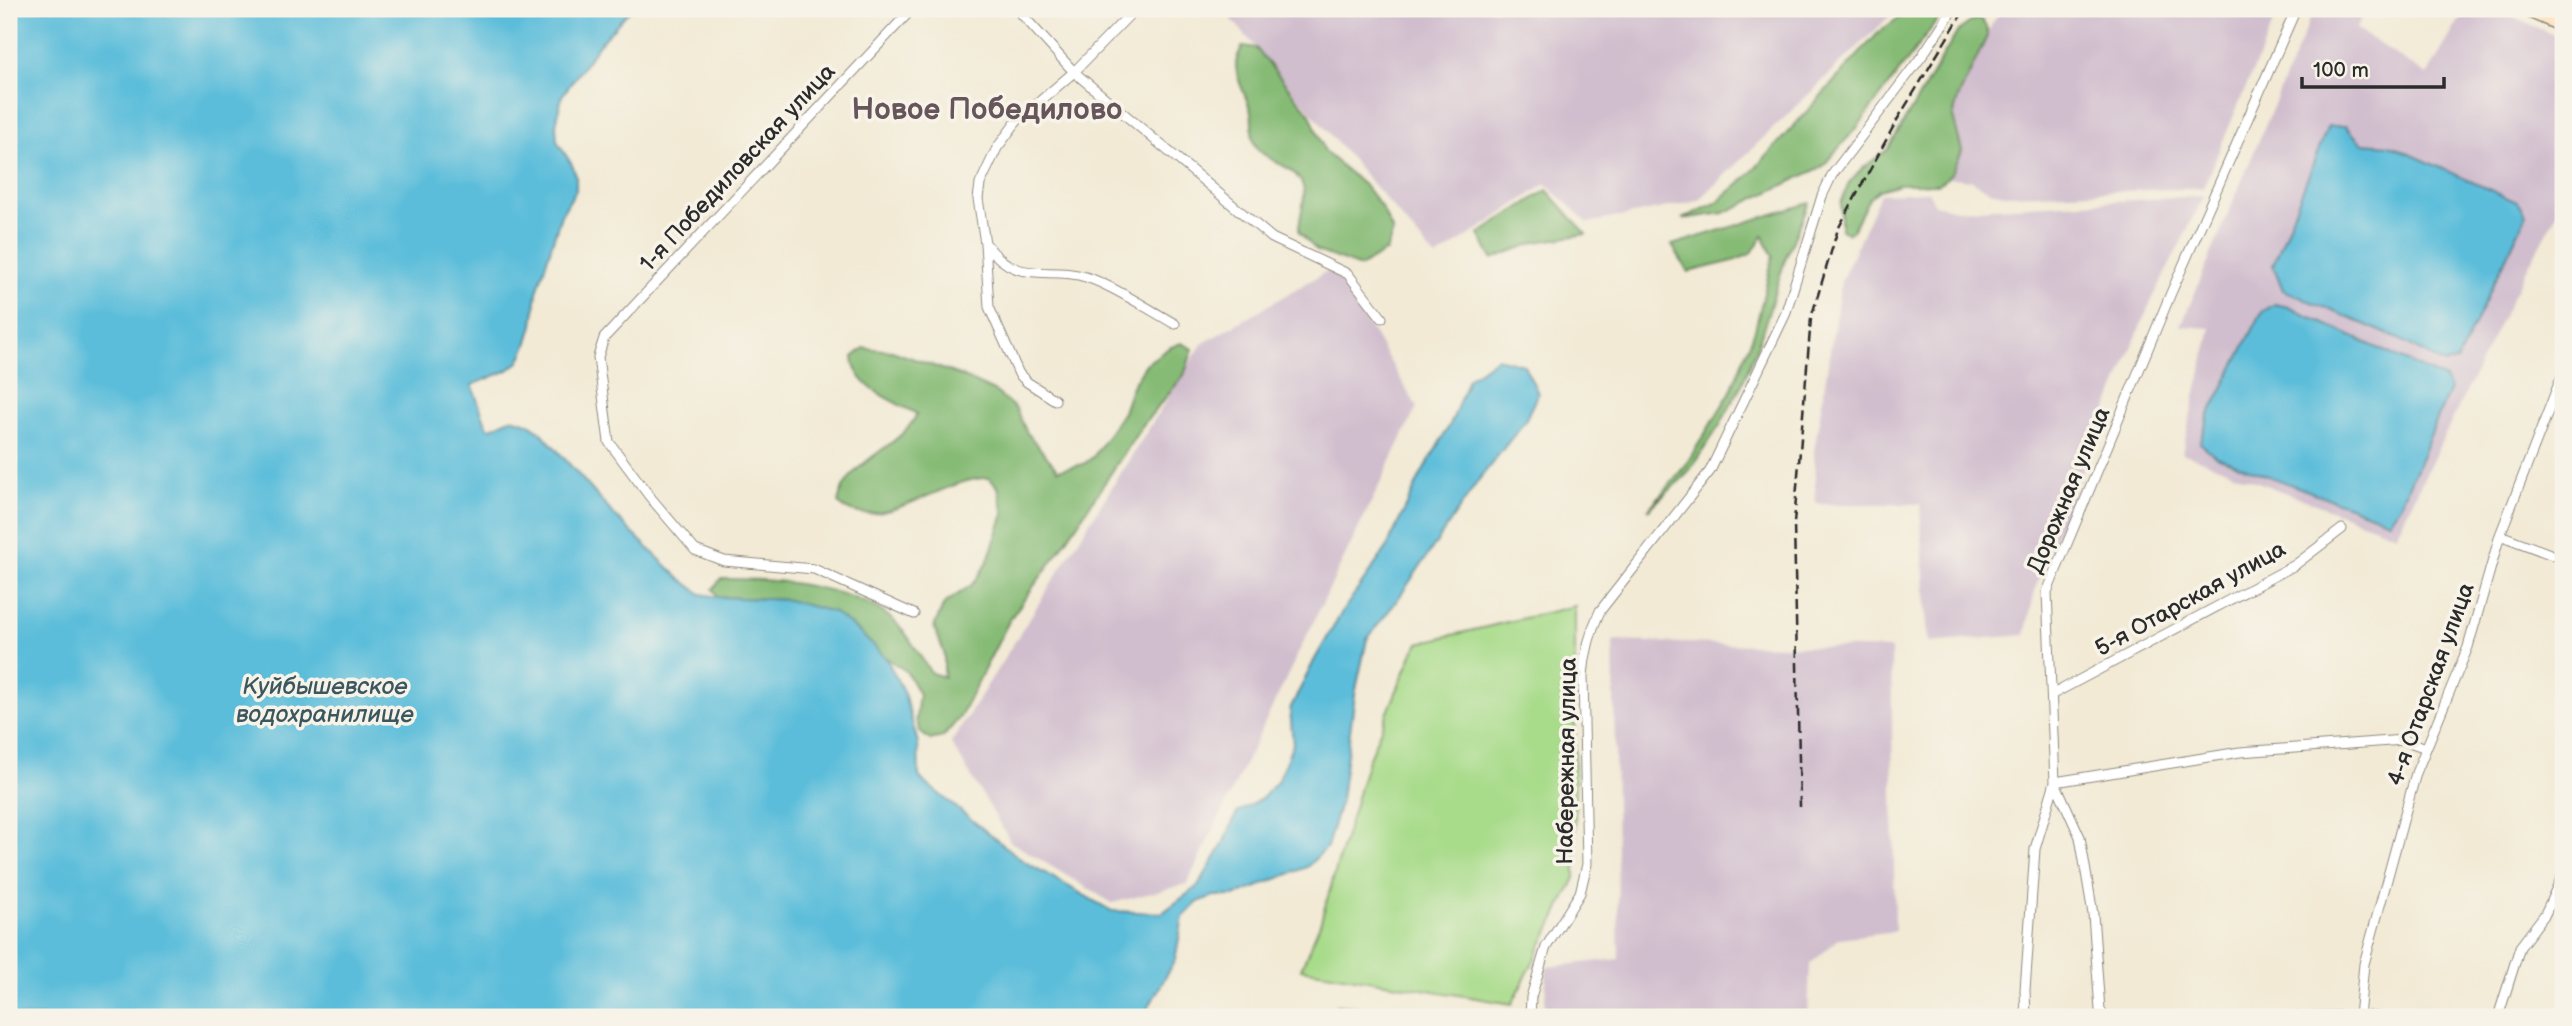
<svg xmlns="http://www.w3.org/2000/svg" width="2572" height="1026" viewBox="0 0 2572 1026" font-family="'Balsamiq Sans',sans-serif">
  <rect width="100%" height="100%" fill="#f7f3e8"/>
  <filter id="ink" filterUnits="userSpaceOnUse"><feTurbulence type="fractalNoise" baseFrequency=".0143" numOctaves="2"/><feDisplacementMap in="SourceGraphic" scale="14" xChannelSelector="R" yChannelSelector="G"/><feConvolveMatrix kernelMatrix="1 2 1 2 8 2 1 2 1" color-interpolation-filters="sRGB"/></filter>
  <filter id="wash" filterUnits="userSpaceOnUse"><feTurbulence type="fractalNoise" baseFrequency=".00686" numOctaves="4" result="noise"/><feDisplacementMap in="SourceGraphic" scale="28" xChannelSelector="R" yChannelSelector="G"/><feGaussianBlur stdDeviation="1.57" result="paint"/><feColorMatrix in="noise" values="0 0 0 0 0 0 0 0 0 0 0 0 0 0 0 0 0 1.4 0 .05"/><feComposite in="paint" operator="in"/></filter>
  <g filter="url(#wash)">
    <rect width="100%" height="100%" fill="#f2ead5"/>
    <path fill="#d0bdcd" d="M1223 9H1897L1698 201 1588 223 1546 184 1436 258Z
      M2001 9H2279L2203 188 2010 195 1989 191 1971 180 1927 175 1940 113Z
      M2314 9H2366L2356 29 2427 75 2466 9H2494L2563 39V202L2517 287 2396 535 2182 453 2211 328 2181 326Z
      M1929 192 1934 204 1961 210 2204 196 2147 310 2036 586 2025 635 1928 643 1920 504H1816L1814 452 1841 282 1880 194Z
      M1334 267 1417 407 1187 884 1112 903 1011 842 951 743 1202 344Z
      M1613 641 1891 649 1895 931 1840 938 1810 964 1808 1017H1544L1547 967 1619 959Z
      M1336 1003 1471 1017H1333Z"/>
    <path fill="#a8db8a" stroke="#6a835a" stroke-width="2" d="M1575 606V878L1512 1004 1301 969 1320 924 1368 760 1413 652 1419 643Z"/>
    <path fill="#86bb76" stroke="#587350" stroke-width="2" d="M1911 9H1943L1942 14 1858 126 1822 167 1724 213 1682 219 1716 203 1749 175 1879 32Z
      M1975 19 1982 20 1987 29V36L1958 98 1953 117 1962 151 1953 171 1944 181 1938 184H1899L1879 190 1869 198 1853 230 1847 233 1841 230V203L1849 183 1863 168 1888 149 1958 31Z
      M1243 46 1256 48 1310 114 1325 152 1366 187 1382 208 1393 232 1386 251 1360 267 1317 251 1299 232C1298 216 1310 195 1300 180 1291 166 1273 163 1261 152 1248 141 1254 127 1251 112 1247 97 1237 82 1236 66 1236 58 1239 53 1243 46Z
      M1547 190 1586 234 1536 242 1492 259 1479 234Z
      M1809 203 1786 257 1757 348 1742 384 1720 425 1687 474 1648 510 1685 466 1730 393 1755 330 1773 256 1763 236 1751 254 1733 261 1688 272 1672 245Z
      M1181 343 1193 349 1184 375 1142 426 1060 550 1010 619 960 717 943 737 930 740 920 732 916 719 919 694 906 671 886 658 858 631 788 600 718 597 713 589 721 579C772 578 865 586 901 628 912 641 921 658 931 673L944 677V652L934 627 944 604 973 584 987 563 1004 514 998 487 989 478C944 476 877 538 838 503 846 459 900 450 917 414 892 400 855 388 853 357L864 348 892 351 959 375 996 392 1016 409 1027 433 1058 470 1084 464 1094 456 1123 412 1132 386 1146 364 1169 348Z"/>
    <path fill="#5cbdda" stroke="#447482" stroke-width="2" d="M9 9H631L599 44 562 96 556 125 557 141 572 165 576 176V190L561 215 537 292 533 325 527 345 519 362 506 371 472 385 487 427 491 428 512 418 528 423 542 433 613 514 677 576 701 594 718 597 788 600 833 612 858 631 886 658 904 693 918 743 919 776 923 781 1022 860 1112 911 1162 913 1198 886 1221 848 1237 813 1262 798 1278 781 1293 744 1290 709 1315 659 1342 612 1386 549 1422 473 1452 421 1468 379 1497 358 1524 365 1538 393 1525 421 1478 481 1398 599 1367 639 1355 694 1341 799 1327 847 1307 867 1234 896H1214L1198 902 1183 917 1175 960 1143 1017H9Z
      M2328 126H2345L2362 143 2390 145 2517 202 2526 216 2457 361 2444 364 2399 339 2283 290 2273 265Z
      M2275 304 2288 307 2445 379 2450 389 2400 506 2389 521 2217 457 2200 443 2209 415 2262 312Z"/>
  </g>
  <g filter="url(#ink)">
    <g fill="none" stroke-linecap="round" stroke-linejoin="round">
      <defs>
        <path id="street" d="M912 9 604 338 598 357 609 442 650 497 695 550 724 561 814 569 914 614
          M1017 9 1074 72 1272 238 1348 274 1382 318
          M986 244C1019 288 1047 264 1089 278 1115 287 1150 310 1175 324
          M1055 400 1027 382 1019 374 989 307 985 243 978 199 980 184 997 148 1017 121 1074 72 1135 9
          M2500 535 2563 559
          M2053 694 2295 565 2342 529
          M1530 1017 1531 997 1546 947 1580 893 1587 864 1583 675C1585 651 1590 632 1600 611L1710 471 1785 315 1822 196 1832 175 1922 56 1953 9
          M2026 1017 2025 990 2035 849 2055 782 2047 592 2171 293 2296 9
          M2105 1017 2100 1010 2093 914 2080 837 2055 782 2240 752 2404 740 2426 748
          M2275 1017 2360 1015 2378 1017
          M2359 1017 2364 964 2416 773 2468 647 2500 535 2563 373
          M2498 1017 2520 947 2545 914 2563 874"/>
        <path id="secondary" d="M2524 9 2563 26"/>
      </defs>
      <use href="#street" stroke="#8e8a80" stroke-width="11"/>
      <use href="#secondary" stroke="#8e8a80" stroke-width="15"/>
      <use href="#street" stroke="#fff" stroke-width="9"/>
      <use href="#secondary" stroke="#fee5c5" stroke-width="12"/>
      <path stroke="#2b2b2b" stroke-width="2.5" stroke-dasharray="10 5" stroke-linecap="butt" d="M1800 807 1794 523 1811 318 1838 229 1897 120 1965 9"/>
    </g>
  </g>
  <g text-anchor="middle" stroke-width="7" stroke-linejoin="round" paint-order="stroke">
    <g font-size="23" fill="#2b2b2b" stroke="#f7f3e8">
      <text transform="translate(737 167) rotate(-47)" y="8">1-я Победиловская улица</text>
      <text transform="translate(2068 490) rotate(-67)" y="8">Дорожная улица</text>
      <text transform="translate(2190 598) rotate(-29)" y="8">5-я Отарская улица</text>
      <text transform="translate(2430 684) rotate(-70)" y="8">4-я Отарская улица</text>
      <text transform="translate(1566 761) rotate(-89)" y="8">Набережная улица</text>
    </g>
    <g font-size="24" font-style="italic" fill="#3a5760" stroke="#f7f3e8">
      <text x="325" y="694">Куйбышевское<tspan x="325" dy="28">водохранилище</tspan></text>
    </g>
    <g font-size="30" font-weight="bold" fill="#66555b" stroke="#f7f3e8">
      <text x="987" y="119">Новое Победилово</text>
    </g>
  </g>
  <rect width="2572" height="1026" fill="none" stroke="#f7f3e8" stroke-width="35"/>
  <path d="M2302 77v10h142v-10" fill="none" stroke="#2b2b2b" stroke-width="3.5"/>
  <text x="2313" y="77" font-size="21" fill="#2b2b2b" stroke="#f7f3e8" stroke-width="5" paint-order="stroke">100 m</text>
</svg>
